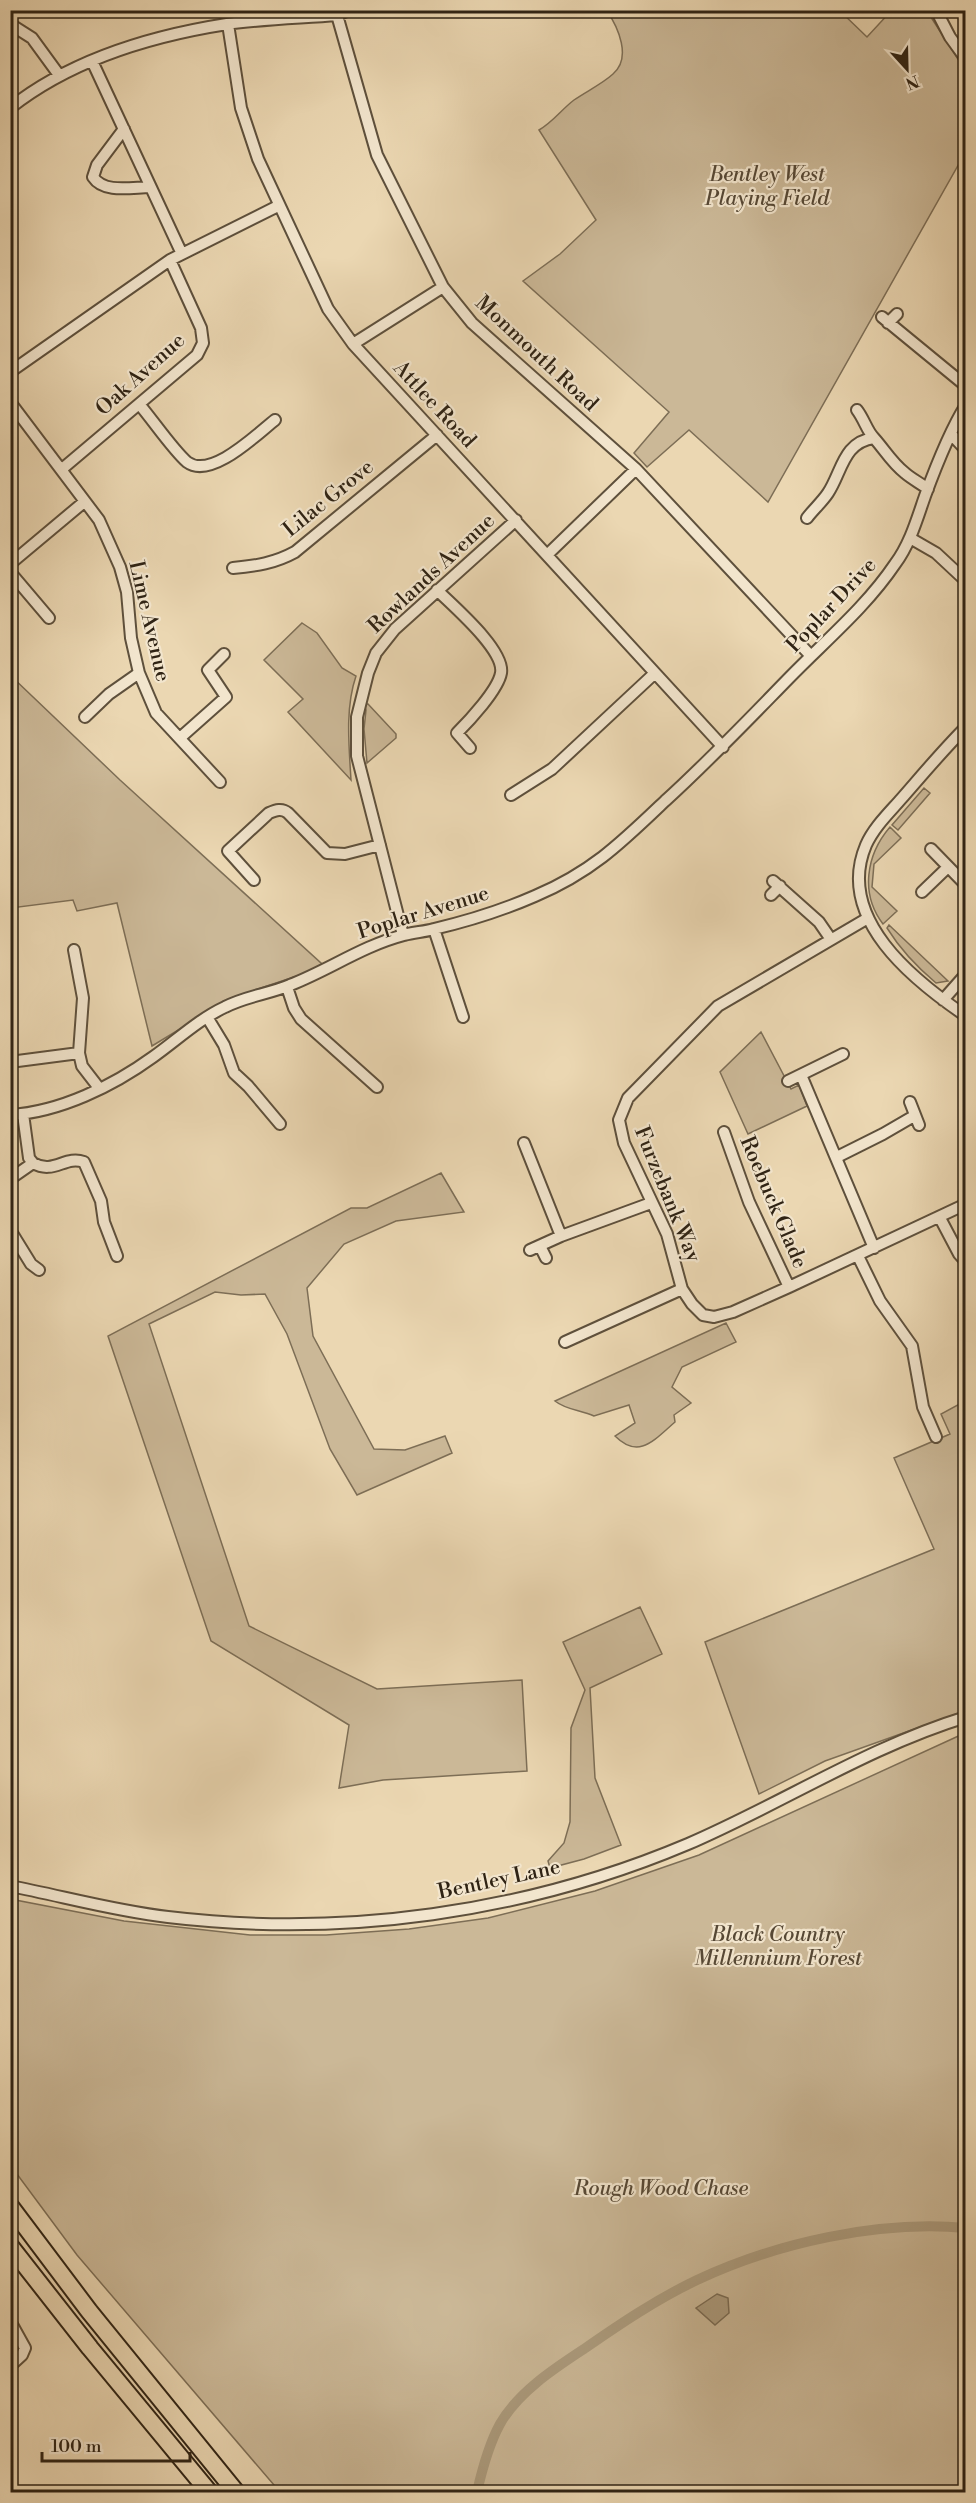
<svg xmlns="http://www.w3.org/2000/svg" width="976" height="2503" viewBox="0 0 976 2503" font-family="'Libre Bodoni',serif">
  <rect width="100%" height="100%" fill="#ebd7b2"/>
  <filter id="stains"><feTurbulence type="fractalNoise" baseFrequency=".00333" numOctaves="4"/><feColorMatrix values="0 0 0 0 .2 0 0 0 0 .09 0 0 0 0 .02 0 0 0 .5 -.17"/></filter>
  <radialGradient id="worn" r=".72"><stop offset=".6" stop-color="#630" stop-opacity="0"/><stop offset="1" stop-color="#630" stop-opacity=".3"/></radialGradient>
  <path fill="#cbb897" stroke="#7d6e56" stroke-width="1.5" d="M607 11H840L867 37 891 11H927L965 70V153L768 502 689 430 647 467 634 453 669 412 523 281 560 254 596 220 539 130C553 122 562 109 574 100 587 91 602 84 613 74 632 58 618 27 607 11Z
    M302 623 317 633 342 668 356 676C345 708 349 746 351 780L288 712 303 699 264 660Z
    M10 675 120 780 322 964 309 972 231 998 152 1046 117 903 77 911 73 900 11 908Z
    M364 704H368L396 734V738L367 763 364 729 366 710Z
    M924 788 930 793 898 830 892 825Z
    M890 827 901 838 874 864 872 887 897 911 883 924C860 894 866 855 890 827Z
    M889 925 948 981 936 983C917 967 900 949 887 928Z
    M761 1032 791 1089 799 1085 807 1106 748 1134 720 1072Z
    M441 1173 464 1212 396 1221 344 1244 307 1288 313 1336 374 1449 405 1450 445 1436 452 1453 357 1495 330 1449 287 1334 265 1294 241 1295 215 1292 149 1324 249 1626 377 1689 522 1680 527 1771 383 1780 339 1788 349 1725 211 1641 108 1336 351 1208H367Z
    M726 1323 736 1342 682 1367 672 1387 691 1403 674 1415 675 1422C654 1440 639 1460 615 1436L635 1423 629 1405 594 1416C581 1410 566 1410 555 1401Z
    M965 1401V1711L825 1761 759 1794 705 1642 934 1549 894 1458 950 1434 941 1414Z
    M640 1607 662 1654 590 1688 595 1778 621 1845 584 1859 550 1868 548 1861 564 1843 570 1822 571 1728 585 1690 563 1642Z
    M965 1733V2492H280L77 2255 11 2166 10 1899 124 1921 250 1935H326L409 1929 488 1918 595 1891 699 1855Z"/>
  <path fill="#ab9a7c" stroke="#796a52" stroke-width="1.5" d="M717 2294 728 2298 729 2313 715 2325 696 2308Z"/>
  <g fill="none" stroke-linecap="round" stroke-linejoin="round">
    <path stroke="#ab9a7c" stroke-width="10" d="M477 2492C482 2470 489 2444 500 2424 518 2392 555 2368 584 2349 620 2324 657 2299 697 2280 776 2243 878 2220 966 2228"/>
    <defs>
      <path id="minor" d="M936 10 950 37 966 59
        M337 15 377 155 443 287 472 323 636 469 811 656
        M10 24 32 38 59 75
        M228 24 241 108 258 159 328 309 353 344 723 747
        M92 61 182 254
        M10 108C72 59 150 36 227 24 263 19 300 18 337 15L349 10
        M124 129 97 165 93 177C104 194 133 187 150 187
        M882 317 966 386
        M888 323 897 314
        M353 344 443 287
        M10 372 170 260 278 206
        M10 402 99 520 120 567 127 592 131 638 139 673 156 713 220 782
        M139 404C152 419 173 450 187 462 211 480 257 434 275 420
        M857 410C864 419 867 431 874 438 884 449 892 463 905 473 912 479 920 483 928 489
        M951 434 966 450
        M62 469 197 355 203 343 201 328 170 260
        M807 518C813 510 822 502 828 493 842 472 843 442 874 438
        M910 538 936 553 966 581
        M548 554 636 469
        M10 564 84 502
        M233 568C256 566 275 563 295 552L437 435
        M10 572 49 618
        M437 590C453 606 505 650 501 673 498 690 469 721 457 733L470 748
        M85 717 109 694 139 673
        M966 727C943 750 923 774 902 798 889 813 874 827 866 845 835 918 913 980 966 1016
        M181 737 226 697 208 670 224 654
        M511 795 552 769 655 673
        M931 849 966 885
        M254 880 228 851 269 813C276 810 282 808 288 813L327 853 345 854 380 845
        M773 881 819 922 830 938
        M922 892 948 867
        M771 895 780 886
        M868 918 718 1006 628 1098 619 1120 624 1143 667 1234 682 1289 692 1304 703 1315 714 1317 733 1312 789 1287 966 1204
        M434 929 463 1017
        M403 935 357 756V717L368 673 376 653 395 629 516 520
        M287 987 294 1008 301 1019 377 1087
        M943 1000 966 974
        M207 1017 224 1045 234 1073 248 1086 280 1124
        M79 1053 82 1066 99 1088
        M10 1062 79 1053 83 998 74 950
        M801 1075 874 1248
        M788 1081 843 1054
        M910 1102 919 1125
        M23 1114 29 1158 33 1163
        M10 1115C60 1112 113 1086 153 1057 177 1040 199 1019 225 1007 246 996 269 994 290 985 329 970 362 946 404 935 414 932 424 932 434 929 468 921 503 910 535 896 592 872 622 842 665 801 708 762 748 720 789 678 825 641 866 607 895 564 910 544 917 519 925 496 936 466 949 432 966 405
        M724 1132 749 1202 789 1287
        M524 1143 561 1236 651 1203
        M837 1157 883 1134 914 1116
        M10 1179 33 1163C54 1175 65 1155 84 1162L101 1201 104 1222 117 1256
        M940 1218 959 1254 966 1262
        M10 1230 31 1264 39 1270
        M540 1246 546 1258
        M530 1250 561 1236
        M858 1256 880 1301 912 1346 923 1407 936 1437
        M565 1342 682 1289
        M10 1886C62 1896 115 1911 168 1917 343 1938 525 1913 688 1844 781 1804 868 1747 966 1717
        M10 2321 25 2348 22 2355 10 2366"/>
      <path id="highway" d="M10 2206 89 2311 236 2492
        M10 2246 90 2348 209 2492"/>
    </defs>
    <use href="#minor" stroke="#5e503c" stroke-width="14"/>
    <use href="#highway" stroke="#2f2314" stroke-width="20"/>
    <use href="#minor" stroke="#f2e5cd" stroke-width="10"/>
    <use href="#highway" stroke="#ebd7b2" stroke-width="16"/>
  </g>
  <g text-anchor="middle" stroke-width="4.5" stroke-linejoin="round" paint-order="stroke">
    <g font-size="21" font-style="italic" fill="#564835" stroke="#f2e5cd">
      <text x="767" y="181">Bentley West<tspan x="767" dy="24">Playing Field</tspan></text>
      <text x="778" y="1941">Black Country<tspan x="778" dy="24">Millennium Forest</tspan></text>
      <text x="661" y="2195">Rough Wood Chase</text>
    </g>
    <g font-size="21" fill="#2f2314" stroke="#f2e5cd">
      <text transform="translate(537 353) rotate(43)" y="7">Monmouth Road</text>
      <text transform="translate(140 374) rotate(-42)" y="7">Oak Avenue</text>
      <text transform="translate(435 404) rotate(47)" y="7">Attlee Road</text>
      <text transform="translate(328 498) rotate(-39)" y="7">Lilac Grove</text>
      <text transform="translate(431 573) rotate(-43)" y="7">Rowlands Avenue</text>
      <text transform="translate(831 605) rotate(-47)" y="7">Poplar Drive</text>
      <text transform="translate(150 621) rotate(77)" y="7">Lime Avenue</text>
      <text transform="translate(423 912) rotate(-17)" y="7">Poplar Avenue</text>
      <text transform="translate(668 1194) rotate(68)" y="7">Furzebank Way</text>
      <text transform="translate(774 1202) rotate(67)" y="7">Roebuck Glade</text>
      <text transform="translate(499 1879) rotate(-12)" y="7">Bentley Lane</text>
    </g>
  </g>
  <rect width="976" height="2503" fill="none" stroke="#ebd7b2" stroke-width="36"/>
  <rect x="12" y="12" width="952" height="2479" fill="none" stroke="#2f2314" stroke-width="3"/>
  <rect x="18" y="18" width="940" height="2467" fill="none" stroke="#2f2314" stroke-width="1.5"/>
  <g transform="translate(907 69) rotate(158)" stroke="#f2e5cd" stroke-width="4.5" paint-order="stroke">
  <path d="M0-4.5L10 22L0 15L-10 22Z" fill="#2f2314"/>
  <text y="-9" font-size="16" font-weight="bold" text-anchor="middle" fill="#2f2314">N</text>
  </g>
  <path d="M42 2452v9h148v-9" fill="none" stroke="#2f2314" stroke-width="3"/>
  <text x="51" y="2452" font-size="18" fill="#2f2314" stroke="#f2e5cd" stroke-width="4.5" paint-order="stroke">100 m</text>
  <rect width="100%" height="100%" filter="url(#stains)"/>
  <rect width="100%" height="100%" fill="url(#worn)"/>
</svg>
